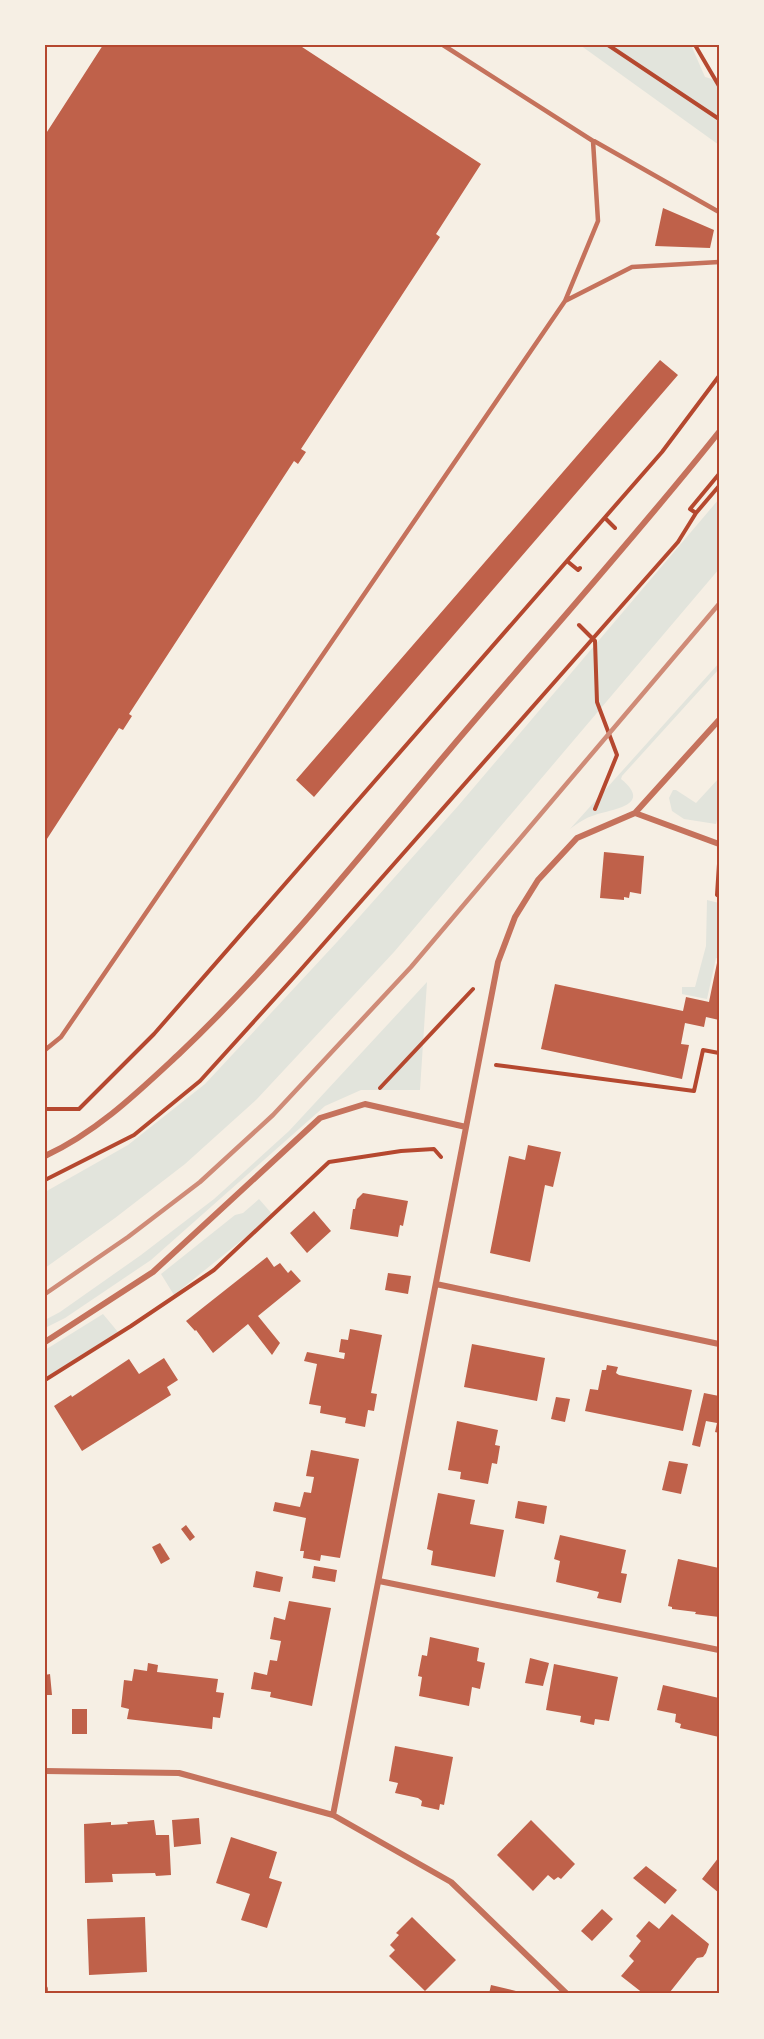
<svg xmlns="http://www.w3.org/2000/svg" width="764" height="2039" viewBox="0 0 764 2039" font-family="'Golos Text',sans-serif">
  <rect width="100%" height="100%" fill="#f6efe4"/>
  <path fill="#e2e4dc" d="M580 45H691L705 77 719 81V145Z
    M719 499V569L394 952 257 1099 185 1164 115 1218 45 1268V1192L128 1145 205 1084 337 942 458 806Z
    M719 663V669L622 776 621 779C653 805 614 809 595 815 585 818 578 823 570 829Z
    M719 778V812L716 824 684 819 672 811 669 798 673 790H676L696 803Z
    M707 900 719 903V959L716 958 707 999 682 994V987H695L706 946Z
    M427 982 420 1090H361L325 1106 151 1260 65 1318 45 1328V1320L60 1312 141 1255 214 1199 289 1131Z
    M259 1199 273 1215 174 1295 161 1274 235 1215 243 1213Z
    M103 1314 118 1332 45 1378V1350Z"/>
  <path fill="#bf614a" d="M103 45H299L481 164 436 234 440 237 301 449 306 452 298 464 294 461 129 714 132 716 123 730 119 728 45 842V135Z
    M663 208 714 230 710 248 655 246Z
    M660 360 678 375 314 797 296 780Z
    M604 852 644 856 641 894 630 892 629 898 624 897V900L600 898Z
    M718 958 719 1020 706 1017 704 1027 685 1023 681 1044 689 1045 682 1079 541 1049 555 984 683 1011 686 997 709 1002Z
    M528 1145 561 1152 553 1187 545 1185 530 1262 490 1253 509 1156 525 1160Z
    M363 1193 408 1201 403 1226 400 1225 398 1237 350 1229 353 1209H355L357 1199Z
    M314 1211 331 1231 307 1253 290 1233Z
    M267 1257 274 1267 280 1263 288 1273 291 1270 301 1281 258 1316 280 1343 272 1355 248 1324 213 1353 196 1330 195 1331 186 1321Z
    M388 1273 411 1276 408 1294 385 1290Z
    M350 1329 382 1335 371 1393 377 1394 374 1411 368 1410 365 1427 345 1423 346 1418 320 1413 321 1406 309 1404 317 1364 304 1361 307 1352 344 1359 345 1353 339 1352 341 1339 348 1340Z
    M472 1344 545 1358 537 1401 464 1387Z
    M164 1358 178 1380 167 1387 171 1395 82 1451 54 1406 71 1395 72 1397 129 1359 139 1374Z
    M607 1365 618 1367 616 1373 619 1375 692 1390 683 1431 585 1411 590 1389 598 1390 602 1370H606Z
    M704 1393 719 1396V1433L715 1432 717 1423 706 1421 700 1447 692 1445Z
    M556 1397 570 1399 565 1422 551 1419Z
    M457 1421 498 1430 495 1445 500 1446 497 1464 492 1463 488 1484 460 1479 461 1472 448 1470Z
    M311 1450 359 1459 340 1558 321 1555 320 1561 303 1558 304 1551H300L306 1518 273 1511 275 1502 300 1507 304 1492 311 1493 314 1477 306 1476Z
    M669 1461 688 1464 681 1494 662 1490Z
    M438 1493 475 1500 470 1524 504 1530 495 1577 431 1565 433 1551 427 1549Z
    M518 1501 547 1506 544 1524 515 1518Z
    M186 1525 195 1537 190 1541 181 1529Z
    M560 1535 626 1550 621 1573 627 1574 621 1603 597 1598 599 1592 556 1582 560 1561 554 1559Z
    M160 1543 170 1559 161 1564 152 1547Z
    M678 1559 719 1568V1617L695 1614 696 1612 672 1609V1607L668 1606Z
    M314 1566 337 1570 335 1582 312 1578Z
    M256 1571 283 1577 280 1592 253 1587Z
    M289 1601 331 1608 312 1706 270 1697 271 1692 251 1689 254 1672 267 1675 270 1660 277 1661 281 1641 270 1639 274 1617 285 1620Z
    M430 1637 479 1648 477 1661 485 1663 480 1689 472 1687 469 1706 419 1696 422 1677 418 1676 422 1655 427 1656Z
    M530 1658 549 1663 543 1686 525 1683Z
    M148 1663 158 1665 157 1672 218 1679 216 1692 224 1693 220 1718 213 1717 212 1729 127 1719 129 1709 121 1707 124 1680 132 1681 134 1669 147 1671Z
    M554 1664 618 1677 609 1721 595 1719 594 1725 580 1722 581 1716 546 1710Z
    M50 1674 52 1695H45V1675Z
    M663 1685 719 1698V1737L680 1728 681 1724 675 1722 676 1714 657 1710Z
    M72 1709H87V1734H72Z
    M395 1746 453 1757 444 1805 440 1804 439 1810 421 1806 422 1801 418 1798 395 1793 398 1783 389 1781Z
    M199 1818 201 1844 174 1847 172 1820Z
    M154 1820 156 1835H169L171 1875 156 1876 155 1873 112 1874 113 1882 85 1883 84 1824 111 1822V1825L128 1824 127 1822Z
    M531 1820 575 1864 561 1879 558 1877 554 1880 548 1875 533 1891 497 1855Z
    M231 1837 277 1852 269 1878 282 1882 267 1928 241 1920 250 1894 216 1883Z
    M719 1857V1893L702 1879Z
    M646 1866 677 1890 665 1904 633 1878Z
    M602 1909 613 1919 592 1941 581 1931Z
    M672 1914 709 1944 706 1953 703 1957 697 1958 670 1992 671 1994H644L621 1976 634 1961 629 1956 641 1941 636 1936 649 1921 659 1929Z
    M145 1917 147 1972 89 1975 87 1919Z
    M412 1917 456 1960 425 1991 389 1956 395 1950 390 1945 399 1935 396 1933Z
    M491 1985 520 1992V1994H489Z"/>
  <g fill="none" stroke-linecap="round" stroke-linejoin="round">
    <path stroke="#b5482f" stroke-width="4" d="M608 45 719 119
      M695 45 719 86
      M696 513 690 509 719 474
      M605 518 615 528
      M567 561 578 570 580 568
      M579 625 595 641 597 702 617 755 595 809
      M719 864 717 895 719 896
      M496 1065 694 1091 703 1050 719 1053
      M380 1088 473 989
      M45 1109H79L154 1034 662 452 719 376
      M45 1180 134 1135 200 1081 296 975 678 542 696 513 719 486
      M45 1380 131 1326 214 1270 329 1162 401 1151 434 1149 441 1157"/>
    <path stroke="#c5725c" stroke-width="4.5" d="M594 141 719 212
      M565 301 632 267 719 262
      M45 1050 61 1037 565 301 598 221 593 141 443 45"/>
    <path stroke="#c5725c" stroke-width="6" d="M635 813 719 844
      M45 1156C97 1132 138 1092 179 1054 278 960 363 852 451 748 540 643 633 540 719 432
      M436 1284 719 1344
      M45 1342 153 1272 320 1118 365 1104 466 1127
      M379 1581 719 1650
      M45 1771 179 1773 333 1815 451 1882 567 1994
      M333 1815 498 962 515 917 538 880 577 838 635 813 719 720
      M45 1989V1994"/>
    <path stroke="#cf8b77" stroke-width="4.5" d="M45 1294 128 1237 200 1182 273 1115 411 967 719 604"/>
  </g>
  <rect width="764" height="2039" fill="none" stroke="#f6efe4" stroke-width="93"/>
  <rect x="46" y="46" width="672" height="1946" fill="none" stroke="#b5482f" stroke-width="2"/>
</svg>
